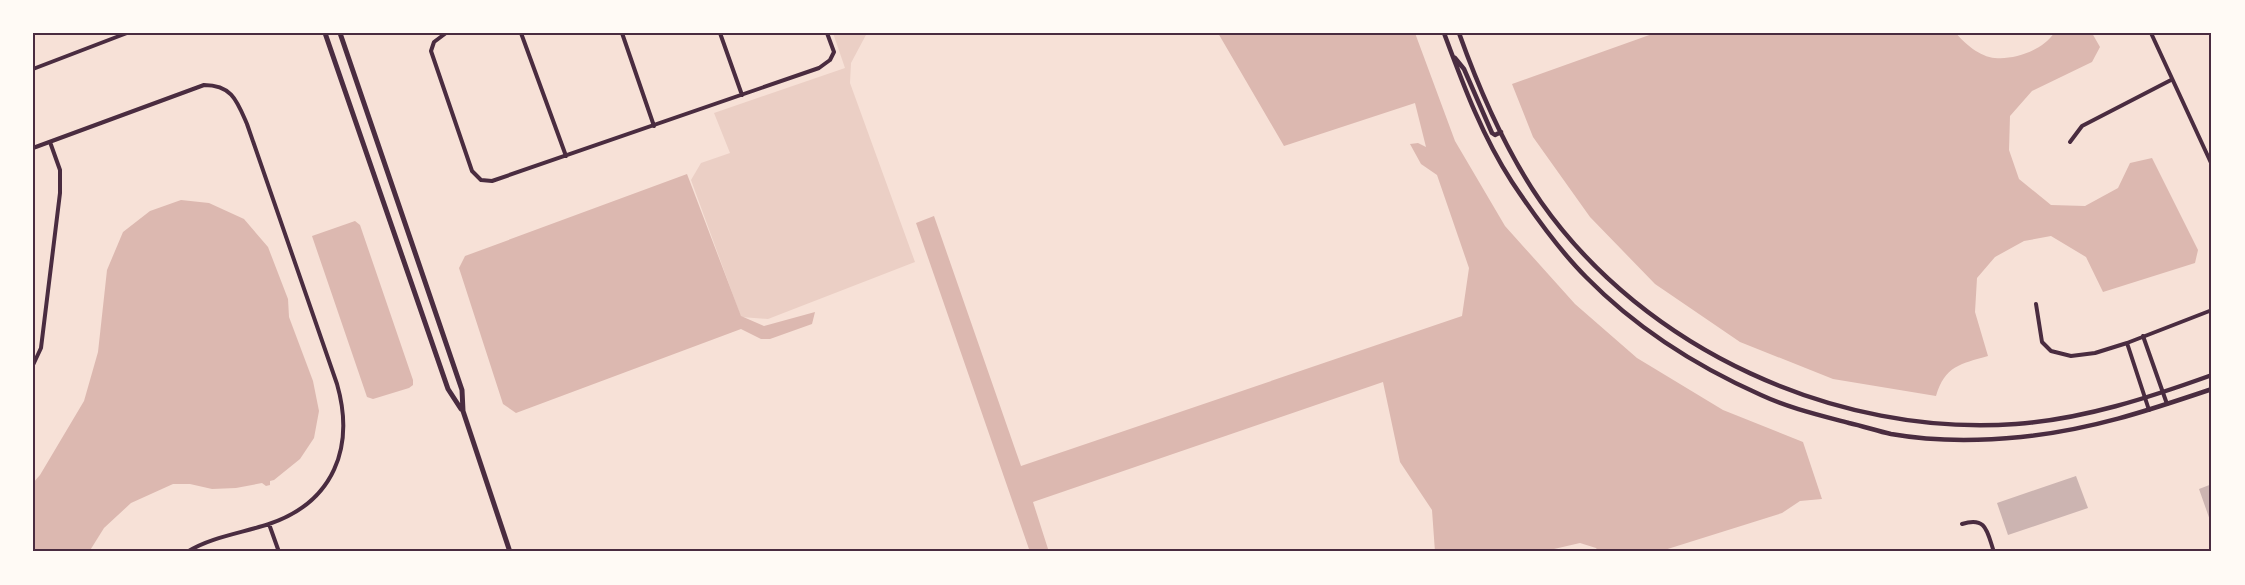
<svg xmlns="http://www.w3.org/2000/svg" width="2245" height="585" viewBox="0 0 2245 585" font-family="Spectral,serif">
  <rect width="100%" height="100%" fill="#f7e1d7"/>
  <path fill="#ebcfc5" d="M833 33H867L851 63 850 83 915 262 768 319 741 317 691 180 701 163 730 153 714 113 845 68Z"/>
  <path fill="#dcb8b0" d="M1218 33H1415L1455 141 1505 226 1575 304 1637 358 1723 410 1803 442 1822 499 1800 501 1782 513 1658 552H1599L1596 548 1580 543 1541 552H1435L1432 510 1400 462 1383 382 1033 502 1049 552H1030L916 223 934 216 1021 466 1462 316 1469 268 1437 175 1421 164 1410 144 1418 143 1426 147 1415 103 1284 146Z
    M1655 33H1956C1964 43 1980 57 1995 58 2015 60 2043 50 2054 33H2092L2100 47 2092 62 2032 91 2010 116 2009 150 2019 179 2051 205 2085 206 2118 188 2130 163 2152 158 2198 250 2195 263 2103 292 2086 257 2051 236 2024 241 1995 257 1977 278 1975 312 1988 356C1960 364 1945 366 1936 396L1833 379 1740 342 1655 284 1590 217 1533 137 1512 84Z
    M687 174 741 316 764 326 815 312 812 324 770 339H761L741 329 516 413 503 404 459 268 465 256Z
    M181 200 209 203 244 219 268 247 288 299 289 317 313 381 319 411 314 438 300 459 274 480 270 481V485L266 486 262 483 236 488 212 489 190 484H173L131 503 104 528 89 552H33V483L40 475 84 401 98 352 107 270 123 232 150 211Z
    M355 221 360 225 413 380V385L409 388 373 399 367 397 313 239 312 236Z"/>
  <path fill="#ccb4b1" d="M2076 476 2088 508 2008 535 1997 503Z
    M2212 484V526L2199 489Z"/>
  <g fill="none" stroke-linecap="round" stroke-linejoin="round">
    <path stroke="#4a2c40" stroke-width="4" d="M446 33 434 42 431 51 472 171 481 180 492 181 819 68 830 60 834 52 827 33
      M521 33 566 156
      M622 33 654 126
      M720 33 742 95
      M2151 33 2212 165
      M33 69 127 33
      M2070 142 2082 126 2171 80
      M33 148 204 85C232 85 237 101 247 124L337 384C355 447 334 502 269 524 242 533 211 537 187 552
      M2036 304 2042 342 2051 351 2071 356 2095 353 2127 343 2212 310
      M2143 336 2167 404
      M2127 343 2149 410
      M33 365 41 348 60 193V170L50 142
      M269 524 279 552
      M1962 524C1987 516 1987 532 1994 552"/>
    <path stroke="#4a2c40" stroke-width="4.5" d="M1444 33C1463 84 1482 136 1512 182 1534 215 1558 249 1586 277 1635 327 1698 367 1761 395 1789 408 1819 415 1849 423 1863 426 1877 431 1891 434 1931 441 1980 441 2021 437 2090 430 2147 411 2212 389
      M1459 33C1480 92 1505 150 1541 202 1645 350 1837 437 2016 424 2084 419 2148 398 2212 375
      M1455 58 1464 69 1492 133 1495 135 1501 132"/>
    <path stroke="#4a2c40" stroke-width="5" d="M325 33 448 389 461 409
      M340 33 462 390 463 411 510 552"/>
  </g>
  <rect width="2245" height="585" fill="none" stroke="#fffaf5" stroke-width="69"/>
  <rect x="34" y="34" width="2176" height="516" fill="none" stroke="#4a2c40" stroke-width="2"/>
</svg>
